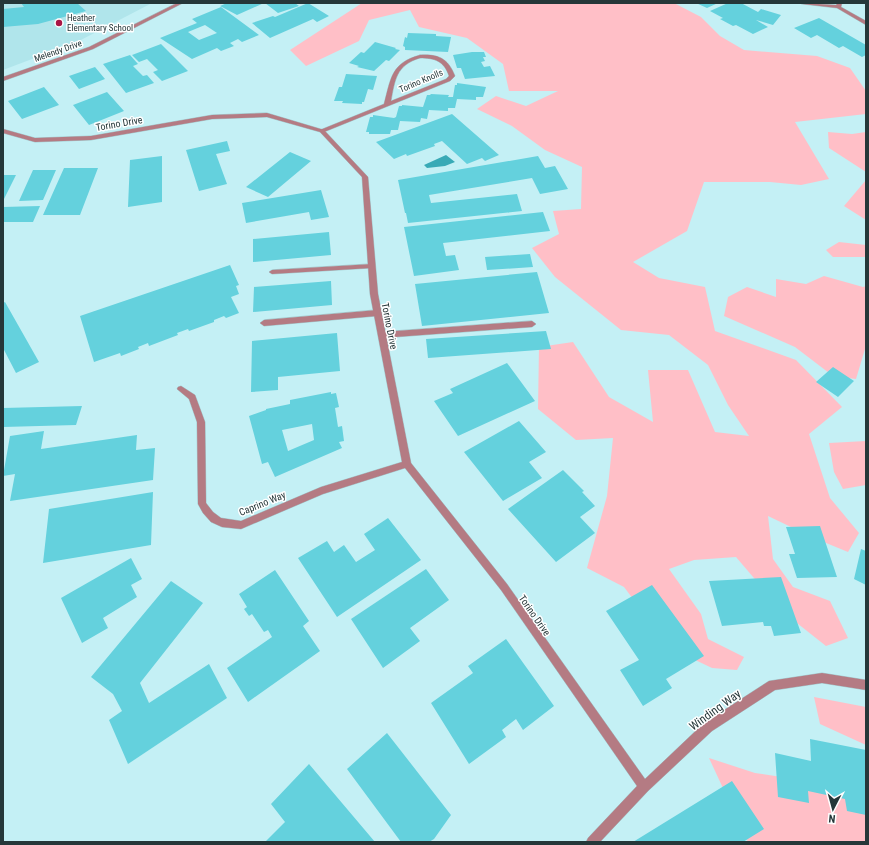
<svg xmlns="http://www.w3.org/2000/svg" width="869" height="845" viewBox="0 0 869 845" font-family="'Roboto Condensed',sans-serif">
  <rect width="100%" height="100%" fill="#c4f0f5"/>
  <path fill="#b0e5eb" d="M3 3H152L77 42 3 70Z"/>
  <path fill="#ffbfc7" d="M362 3H674L701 17 720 36 744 50 817 56 850 68 866 91V114L795 122 829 179 801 185 770 182H704L687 231 633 262 659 278 705 287 715 331 796 360 842 407 809 434 830 498 859 533 848 552 814 538 768 516 773 559 793 587 830 601 848 638 826 646 783 612 736 557 694 560 669 569 701 614 708 639 744 657 737 670 712 668 670 648 624 587 587 568 607 496 613 438 576 440 538 409 539 347 573 342 609 397 653 422 648 370H688L715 432 749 436 728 405 708 365 669 335 621 330 555 277 532 248 559 234 553 211 581 209 582 167 545 150 512 126 477 109 496 96 526 106 558 91H509L503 64 467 38 419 27 410 10 369 20 359 41 306 66 290 50Z
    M828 132 852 134 866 132V172L829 148Z
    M866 180V220L844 206Z
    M839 242 866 245V257H833L826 250Z
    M824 276 863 287 866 286V349H865L856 379 833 376 795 347 724 316 728 297 747 287 776 297V279L806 284Z
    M866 441V485L843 489 834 472 829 443Z
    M814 697 866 707V745L820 724Z
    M709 758 755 773 854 788 866 794V842H748Z"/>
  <path fill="#38aab6" d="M446 155 455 162 445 166 427 168 424 165Z"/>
  <path fill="#64d1dd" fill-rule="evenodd" d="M21 3H77L86 11 38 24 3 27V9L24 7Z
    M227 3H264L237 15 220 6Z
    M265 3H295L299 6 278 13Z
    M308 3 329 16 317 22 313 19 270 38 252 23 273 16 275 17Z
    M696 3H718L707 8Z
    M728 3H741L758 12 761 9 781 15 773 25 756 20 768 27 753 34 736 25 733 26 720 19 723 18 710 11Z
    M221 7 259 35 242 42 238 39 230 43 234 46 221 51 217 48 192 59 160 38 197 23 192 19ZM205 25 217 33 199 40 188 32Z
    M819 18 866 45V55L862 57 843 46 839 48 817 35 811 38 794 28Z
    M408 33 436 34V36L451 37 448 52 405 50V47L403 46 405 37 407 38Z
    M375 42 396 48 395 49 400 50 389 61 386 60 374 71 357 67 359 66 349 63 361 52 364 53Z
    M161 44 188 71 162 81 153 72 158 70 147 59 139 62 132 55Z
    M472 52H484L486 57H483L485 61 481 62 484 67 490 66 495 76 465 79 461 68H457L453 55Z
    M130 55 138 64 133 66 143 76 147 75 154 83 126 93 103 64Z
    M95 67 105 79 79 89 69 76Z
    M346 74 377 76 373 90 368 89 364 102H362V104L342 103 343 101H334L339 87H342Z
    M457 83 486 87 483 97H476V100L457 99 455 108H448V111L429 110 427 119 421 118 420 122 400 121 398 130H391L390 134H369V132H366L370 117H373V115L394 118 396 117 399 106H402V105L423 107 427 95H430L431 94 449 95 448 97H453L455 85H457Z
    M44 87 59 105 22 119 8 101Z
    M107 92 124 111 89 125 73 105Z
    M452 114 499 155 485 161 482 158 467 164 442 141 434 144 435 146 407 156 406 154 394 159 376 142Z
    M227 141 230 151 216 154 227 184 199 191 186 150Z
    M290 152 311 161 268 197 246 187Z
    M162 156V202L128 207 130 160Z
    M538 156 545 168 555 166 568 189 540 194 532 178 429 195 431 203 517 194 522 211 408 223 406 213H405L398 180Z
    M64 168H98L80 215H43Z
    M33 170H56L43 200 19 201Z
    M3 175H16L3 201Z
    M321 190 329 217 311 220 309 212 246 223 242 203Z
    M40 206 33 222H3V207Z
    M543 212 550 231 443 243 446 256 455 255 459 270 414 276 404 227Z
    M329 232 331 255 253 262V239Z
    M530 254 533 267 487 270 485 257Z
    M230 265 239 285 236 286 239 294 231 297 239 313 226 318 224 316 214 320V322L189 331 188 329 177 333 178 335 149 346 148 343 138 347 139 349 121 356 120 353 94 362 80 316Z
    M537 272 549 313 422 326 415 284Z
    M331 281 332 305 253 312 254 287Z
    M5 302 39 362 16 373 3 348V303Z
    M546 331 551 349 428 358 426 339Z
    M337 333 340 371 278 377V390L251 392 252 341Z
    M507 363 535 401 458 436 434 401 453 393 450 389Z
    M833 367 854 381 838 397 816 382Z
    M331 392V394L336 393 339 407 335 408 338 427 342 426 344 441 339 442 342 448 275 477 268 462 262 464 249 416 266 410V409L290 404V400ZM312 424 314 440 288 451 282 430Z
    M82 406 76 425 3 427V408Z
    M519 421 546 452 529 462 542 478 503 501 464 452Z
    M44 431 41 449 137 435 136 450 155 448 153 480 10 501 15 474 3 476 10 436Z
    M563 470 584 491 582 492 595 506 580 517 595 533 556 562 508 509Z
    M153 492 151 545 43 563 49 509Z
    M388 518 421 560 337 617 298 558 327 541 334 552 344 545 356 562 375 550 364 534Z
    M820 526 837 577 797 578 789 554H795L786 527Z
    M861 549 866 551V585L854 579Z
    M131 558 142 579 131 585 137 597 103 618 108 628 82 643 61 598Z
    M426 569 449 600 410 628 420 641 383 668 351 619Z
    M275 570 309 621 303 626 320 651 248 702 227 668 272 637 268 630 264 632 252 614 249 616 244 609 247 607 239 594Z
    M781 577 801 633 774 636 771 626H764L763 622 722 626 709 581Z
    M171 581 203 603 140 683 149 703 209 664 227 698 128 764 109 720 122 711 113 694 91 677Z
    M652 585 704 656 666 679 672 688 643 706 620 670 639 660 606 611Z
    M506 639 554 706 523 730 516 719 502 730 506 737 469 764 431 703 473 673 468 666Z
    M387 733 451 815 434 839 429 842H401L347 769Z
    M810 739 866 750V815L847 811 845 799 808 791 809 803 778 797 775 753 811 761Z
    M309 764 375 842H265L285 822 271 804Z
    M732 781 764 829 743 842H633Z"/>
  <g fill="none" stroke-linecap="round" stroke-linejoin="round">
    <defs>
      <path id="lane" d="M420 55C438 54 448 58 455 76L450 81 324 132H320V130L384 104C391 78 391 63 420 55ZM420 58C435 58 444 61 449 76L446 79 391 101C395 80 396 65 420 58Z
        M372 264 375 266 372 268 272 274 269 272 272 270Z
        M377 310 381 313 377 316 264 326 260 323 264 320Z
        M532 321 536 324 532 327 382 338 378 335 382 332Z"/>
      <path id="street" d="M177 3H183L93 49 3 81V77L89 47Z
        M800 3 836 5 838 3H842L841 7 866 21V25L837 8 802 4Z
        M267 113 324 130 368 177 378 294 411 463 507 584 645 779 704 723 769 681 822 673 866 680V690L822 683 775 690 712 731 648 791 600 842H586L588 838 637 786 501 590 405 468 323 494 241 529 222 527 211 522 203 513 198 504 197 422 189 399 177 389 178 387 181 386 195 395 205 422 206 503 213 512 221 518 241 521 321 487 402 462 370 294 362 177 320 132 267 117 212 119 91 140 35 142 3 133V129L35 138 91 136 212 115Z"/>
    </defs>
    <use href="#lane" stroke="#a4cbcf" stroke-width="1"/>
    <use href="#street" stroke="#a4cbcf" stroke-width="1"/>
    <use href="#lane" fill="#b47b83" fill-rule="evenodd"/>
    <use href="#street" fill="#b47b83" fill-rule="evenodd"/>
  </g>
  <circle fill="#a91445" stroke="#fff" stroke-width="1.5" cx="59" cy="23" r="4"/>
  <g text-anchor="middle" stroke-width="3" stroke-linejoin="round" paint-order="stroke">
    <g font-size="9" fill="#253739" stroke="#fff" text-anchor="start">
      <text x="67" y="21">Heather<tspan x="67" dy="10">Elementary School</tspan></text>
    </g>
    <g font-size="9" fill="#253739" stroke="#fff">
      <text transform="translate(58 51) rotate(-19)" y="3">Melendy Drive</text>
      <text transform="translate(421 81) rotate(-23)" y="3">Torino Knolls</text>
    </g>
    <g font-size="10" fill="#253739" stroke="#fff">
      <text transform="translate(119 123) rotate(-10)" y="4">Torino Drive</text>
      <text transform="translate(390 326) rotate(79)" y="4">Torino Drive</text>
      <text transform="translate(262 503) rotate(-22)" y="4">Caprino Way</text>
      <text transform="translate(535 615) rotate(55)" y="4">Torino Drive</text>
    </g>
    <g font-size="12" fill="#253739" stroke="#fff">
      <text transform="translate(715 710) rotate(-36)" y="4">Winding Way</text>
    </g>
  </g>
  <rect width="869" height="845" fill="none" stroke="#253739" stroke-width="8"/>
  <g transform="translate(833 809) rotate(186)" stroke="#ffffff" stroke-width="3" paint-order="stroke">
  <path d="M0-3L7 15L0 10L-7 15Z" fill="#253739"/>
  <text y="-6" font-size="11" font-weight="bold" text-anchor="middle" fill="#253739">N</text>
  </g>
</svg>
